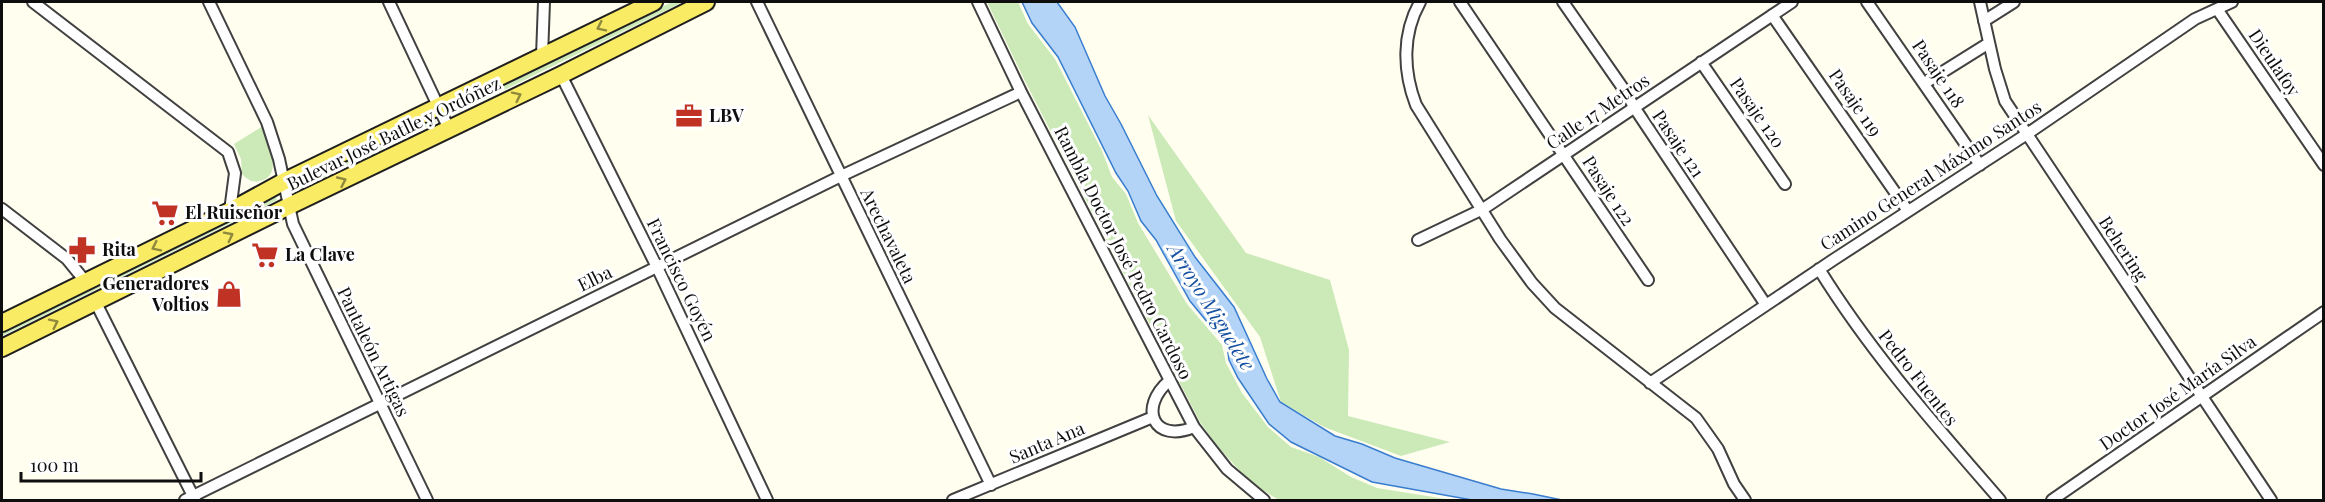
<svg xmlns="http://www.w3.org/2000/svg" width="2325" height="502" viewBox="0 0 2325 502" font-family="'Playfair Display',serif">
  <rect width="100%" height="100%" fill="#fffeef"/>
  <path fill="#cbeab8" d="M672 2H683L455 114 453 110Z
    M987 2H1018L1028 24 1055 59 1102 151 1112 177 1126 194 1138 223 1187 304 1222 345 1226 363 1242 393 1268 427 1291 447 1319 457 1351 477 1377 488 1452 500H1279L1252 484 1219 448 1200 422 1026 83Z
    M1148 115 1246 253 1330 280 1349 350 1348 416 1450 442 1401 456 1324 427 1281 402 1260 337 1176 221Z
    M434 118 436 122 296 191 294 186Z
    M263 126C267 142 285 177 259 181 252 183 247 179 242 174L241 159 234 144Z
    M275 195 277 200 2 336V330Z"/>
  <path fill="#b3d4f7" stroke="#397dcf" stroke-width="1.5" d="M1022 2H1057L1075 27 1105 96 1121 124 1157 196 1195 257 1234 307 1267 379 1280 402 1335 436 1362 444 1395 458 1501 489 1533 494 1562 500H1472L1372 482 1291 442 1269 424 1238 378 1229 360 1227 346 1190 301 1156 240 1141 221 1128 191 1116 173 1058 57 1032 23Z"/>
  <g fill="none" stroke-linecap="round" stroke-linejoin="round">
    <defs>
      <path id="street" d="M33 2 228 152 235 173 230 211
        M209 2 267 122 279 159 293 224 427 500
        M389 2 449 129
        M757 2 991 485
        M978 2 1021 92 1194 427 1227 469 1264 500
        M1420 2C1402 34 1403 71 1416 105L1500 239 1532 283 1555 308 1696 418 1718 449 1734 484 1745 500
        M1460 2 1648 280
        M1563 2 1627 94 1634 107 1766 305
        M1867 2 1980 165
        M1980 2 1995 69 2005 101 2271 500
        M2217 9 2324 165
        M1772 15 1908 211
        M1984 21 2014 2
        M542 56 544 2
        M1701 62 1785 184
        M561 75 657 267 767 500
        M1925 83 1989 43
        M2 209 67 259 85 281
        M1418 240 1483 209 1792 2
        M1819 269C1871 353 1936 426 2000 500
        M96 303 195 500
        M1170 380C1137 408 1154 444 1194 427
        M1650 383 1833 260 2027 134 2195 19 2232 2
        M185 500 841 176 1021 92
        M953 500 1153 417
        M2052 500 2324 312"/>
      <path id="primary" d="M2 323 230 211 283 182 654 2
        M2 348 289 206 561 75 706 2"/>
    </defs>
    <use href="#street" stroke="#414141" stroke-width="14"/>
    <use href="#primary" stroke="#1f1f1f" stroke-width="20"/>
    <use href="#street" stroke="#fff" stroke-width="10"/>
    <use href="#primary" stroke="#faeb64" stroke-width="16"/>
  </g>
  <defs><path id="oneway-chevron" d="M-2-3.5L2.5 0L-2 3.5" fill="none" stroke-width="1.6" stroke-linecap="round" stroke-linejoin="round" transform="scale(1.5)"/></defs>
  <g stroke="#90883d">
    <use href="#oneway-chevron" transform="translate(601 27) rotate(154)"/>
    <use href="#oneway-chevron" transform="translate(517 96) rotate(-26)"/>
    <use href="#oneway-chevron" transform="translate(342 181) rotate(-25)"/>
    <use href="#oneway-chevron" transform="translate(229 236) rotate(-27)"/>
    <use href="#oneway-chevron" transform="translate(156 247) rotate(154)"/>
    <use href="#oneway-chevron" transform="translate(54 323) rotate(-26)"/>
  </g>
  <defs>
    <symbol id="office-bare" viewBox="-9 -9 18 18"><path d="M-6-3h4V-5.5h4V-3h4V5H-6ZM-1-4.5V-3h2v-1.5ZM-6 0V1H6V0Z" fill="#c03324" stroke="#fff" stroke-width="2.5" paint-order="stroke"/></symbol>
    <symbol id="supermarket-bare" viewBox="-9 -9 18 18"><path d="M-6-5.5h2.5l.6 2H6L4.5 2H-2.5L-4.4-4H-6ZM-1.5 3.2a1.3 1.3 0 1 0 .1 0ZM3 3.2a1.3 1.3 0 1 0 .1 0Z" fill="#c03324" stroke="#fff" stroke-width="2.5" paint-order="stroke"/></symbol>
    <symbol id="pharmacy-bare" viewBox="-9 -9 18 18"><path d="M-2-6h4v4h4v4h-4v4h-4v-4h-4v-4h4Z" fill="#c03324" stroke="#fff" stroke-width="2.5" paint-order="stroke"/></symbol>
    <symbol id="shop-bare" viewBox="-9 -9 18 18"><path d="M-5-2.5h2.3a2.7 3.5 0 0 1 5.4 0H5L5.5 6h-11ZM-1.5-2.5h3a1.5 2.3 0 0 0-3 0Z" fill="#c03324" stroke="#fff" stroke-width="2.5" paint-order="stroke"/></symbol>
  </defs>
  <g fill-rule="evenodd">
    <use href="#office-bare" x="670" y="97" width="38" height="38"/>
    <use href="#supermarket-bare" x="146" y="194" width="38" height="38"/>
    <use href="#pharmacy-bare" x="63" y="231" width="38" height="38"/>
    <use href="#supermarket-bare" x="246" y="236" width="38" height="38"/>
    <use href="#shop-bare" x="210" y="275" width="38" height="38"/>
  </g>
  <g text-anchor="middle" stroke-width="6" stroke-linejoin="round" paint-order="stroke">
    <g font-size="18" fill="#0e0e0e" stroke="#fff">
      <text transform="translate(2274 63) rotate(56)" y="6">Dieulafoy</text>
      <text transform="translate(1938 74) rotate(56)" y="6">Pasaje 118</text>
      <text transform="translate(1855 103) rotate(55)" y="6">Pasaje 119</text>
      <text transform="translate(1598 112) rotate(-34)" y="6">Calle 17 Metros</text>
      <text transform="translate(1757 113) rotate(55)" y="6">Pasaje 120</text>
      <text transform="translate(394 134) rotate(-26)" y="6">Bulevar José Batlle y Ordóñez</text>
      <text transform="translate(1678 144) rotate(56)" y="6">Pasaje 121</text>
      <text transform="translate(1931 176) rotate(-33)" y="6">Camino General Máximo Santos</text>
      <text transform="translate(1608 191) rotate(57)" y="6">Pasaje 122</text>
      <text transform="translate(888 236) rotate(64)" y="6">Arechavaleta</text>
      <text transform="translate(2123 249) rotate(57)" y="6">Behering</text>
      <text transform="translate(1123 253) rotate(63)" y="6">Rambla Doctor José Pedro Cardoso</text>
      <text transform="translate(595 279) rotate(-26)" y="6">Elba</text>
      <text transform="translate(681 280) rotate(64)" y="6">Francisco Goyén</text>
      <text transform="translate(373 352) rotate(64)" y="6">Pantaleón Artigas</text>
      <text transform="translate(1918 378) rotate(52)" y="6">Pedro Fuentes</text>
      <text transform="translate(2178 393) rotate(-35)" y="6">Doctor José María Silva</text>
      <text transform="translate(1047 443) rotate(-23)" y="6">Santa Ana</text>
    </g>
    <g font-size="18" font-weight="bold" fill="#0e0e0e" stroke="#fff" text-anchor="start">
      <text x="709" y="122">LBV</text>
      <text x="185" y="219">El Ruiseñor</text>
      <text x="102" y="256">Rita</text>
      <text x="285" y="261">La Clave</text>
      <text x="209" y="290" text-anchor="end">Generadores<tspan x="209" dy="21">Voltios</tspan></text>
    </g>
    <g font-size="20" font-style="italic" fill="#1550a1" stroke="#fff">
      <text transform="translate(1211 307) rotate(58)" y="7">Arroyo Miguelete</text>
    </g>
  </g>
  <rect width="2325" height="502" fill="none" stroke="#0e0e0e" stroke-width="6"/>
  <path d="M21 472v9h180v-9" fill="none" stroke="#0e0e0e" stroke-width="3"/>
  <text x="30" y="472" font-size="18" fill="#0e0e0e" stroke="#ffffff" stroke-width="4.5" paint-order="stroke">100 m</text>
</svg>
